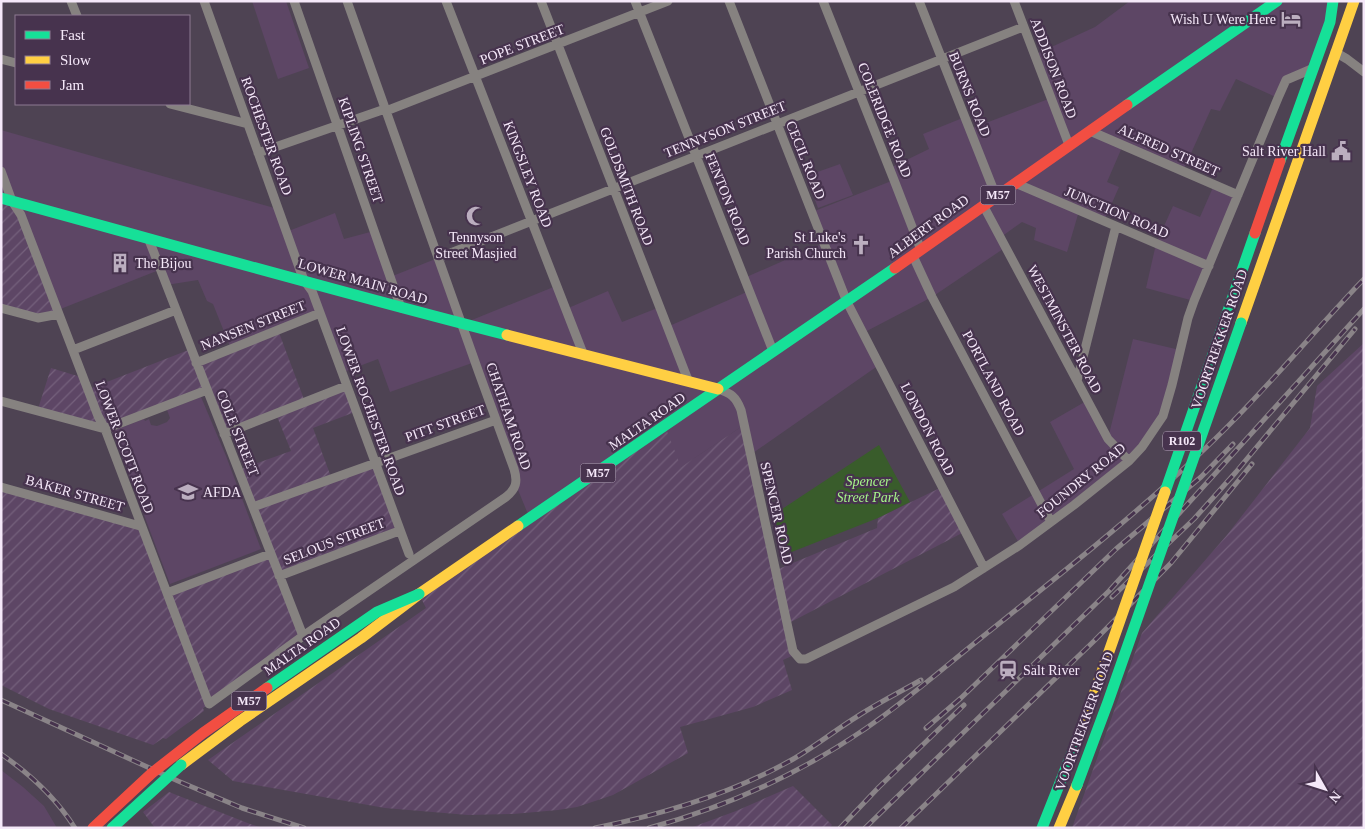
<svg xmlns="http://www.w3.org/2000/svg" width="1365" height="829" viewBox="0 0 1365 829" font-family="'Times New Roman',serif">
  <defs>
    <pattern id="industrial-furrows" width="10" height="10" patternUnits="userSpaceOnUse" patternTransform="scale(1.25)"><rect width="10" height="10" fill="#5d4665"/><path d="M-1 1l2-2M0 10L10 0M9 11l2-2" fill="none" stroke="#75617c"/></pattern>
  </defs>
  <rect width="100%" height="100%" fill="#4e4353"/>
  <path fill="#5d4665" d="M252 1H286L309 68 278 79Z
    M1130 1H1333L1314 68 1286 80 1278 98 1236 79 1220 111 1211 109 1183 171 1123 145 1107 182 1119 187 1104 221 1079 211 1067 252 1034 240 1036 228 1022 222 1001 237 1006 247 932 297 863 333 879 365 750 455 744 425 680 468 530 519 516 485 475 362 390 392 378 359 341 373 320 313 231 349 213 304 207 301 198 280 166 285 159 270 58 310 1 198V130L278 209 286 232 335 213 344 239 374 231 390 277 438 258 462 324 556 286 566 309 608 291 622 322 660 307 667 327 749 291 744 278 824 243 812 212 894 180 890 168 929 149 923 134 965 117 970 129 1051 98 1034 55 1095 27Z
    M840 164 853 195 818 208 806 176Z
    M1214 185 1238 195 1194 301 1146 288 1156 244 1173 206 1200 217Z
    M1133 339 1180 350 1163 416 1142 447 1020 545 1002 514 1074 469 1050 422 1088 400 1108 438Z
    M201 397 226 456 261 549 170 584 144 515 147 514V512L144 513 112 431 144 419 145 421 149 419 151 425 157 426 167 422 170 418 167 410Z
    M1 770 23 787 44 806 57 828H1Z"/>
  <path fill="url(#industrial-furrows)" d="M1 198 12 201 59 314 50 316 1 308Z
    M278 330 305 402 346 386 355 412 313 428 331 477 375 463 399 531 279 576 303 636 203 708 204 711 166 739 163 738 153 745 49 709 1 685V487L140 526 167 593 270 554 238 470 291 451 276 414 224 434 206 390 105 429 37 412 51 368 84 378 89 389 191 349 196 363Z
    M1364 343V828H1072L1142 633 1227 535 1310 428 1317 386Z
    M744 425 776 570 877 528 878 518 942 487 966 531 787 624 794 655 783 660 792 690 753 707 680 727 688 753 613 795 577 807 558 810 513 814 468 815 385 808 233 781 208 760 426 608 419 594 665 426 681 467Z
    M793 786 832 825 829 828H690L736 811Z
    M169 792 250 824 263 828H155L143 812Z"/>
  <path fill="#395c2b" d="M879 445 910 502 878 518 784 555 773 515Z"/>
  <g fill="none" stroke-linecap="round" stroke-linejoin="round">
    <path stroke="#868280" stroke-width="9" d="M71 1 77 16
      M204 1 300 270 304 280 312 291 409 554
      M294 1 401 308
      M446 1 584 356
      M541 1 688 380
      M635 1 773 351
      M729 1 847 302 984 568
      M823 1 894 180 921 250
      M919 1 996 196
      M1014 1 1069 145
      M1335 52 1347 59 1364 72
      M1 59 16 63
      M170 104 248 124
      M386 111 668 1
      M1090 131 1238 195
      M258 153 385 109
      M1 171 12 201 21 215 98 416 105 429 209 704 303 636 506 497C516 489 518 482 514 469L479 373 347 1
      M1015 183 1209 266
      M983 205 1108 439 1129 461
      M149 240 303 636
      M913 256 932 297 1051 522
      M438 258 1023 27
      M1 308 38 318 59 314
      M73 350 176 310
      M196 363 320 313
      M1077 381 1116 226
      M718 389C731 393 736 397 741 410L793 651 800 659H806L954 587 1020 545 1074 505 1129 461 1142 447 1163 416 1172 385 1188 318 1194 301 1278 98 1286 80 1314 68
      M1 401 105 429
      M105 429 207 390
      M224 434 346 386
      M1 487 140 526
      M253 507 496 420
      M279 576 399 531
      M167 593 270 554"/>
    <path stroke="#16e098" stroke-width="11" d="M1127 105 1277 1
      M1280 161 1330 22 1333 1
      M1 198C170 244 338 292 507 335
      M518 526 895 268
      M1042 828 1085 720"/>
    <path stroke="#ffcf43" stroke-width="11" d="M1241 323 1354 1
      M507 335 718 389
      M181 765 240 721 361 638 419 594 518 526
      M1059 828 1077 785"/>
    <path stroke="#f24e42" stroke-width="11" d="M895 268 1127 105"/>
    <defs>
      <path id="rail" d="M1112 597 1194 519 1236 472 1355 329
        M1 700 178 781 242 808 304 828
        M926 728 961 698 1116 549 1201 477 1233 444
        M1 754C30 774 56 798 75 828
        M595 828C664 814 734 793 795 758 817 745 837 729 858 716 878 703 900 692 921 680
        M649 828C726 807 799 774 865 729 909 699 949 663 991 630 1067 569 1144 508 1214 440 1267 389 1313 332 1364 279
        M840 828 879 787 964 705
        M865 828 1109 591 1364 309
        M901 828 1094 641 1171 563 1252 464"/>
    </defs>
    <use href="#rail" stroke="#8a8488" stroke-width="5"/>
    <use href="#rail" stroke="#47334e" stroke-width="3" stroke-dasharray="9" stroke-linecap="butt"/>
    <path stroke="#16e098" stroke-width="11" d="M1165 492 1255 233
      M267 688 377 612 419 594
      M1077 785 1108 702 1241 323
      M112 828 181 765"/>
    <path stroke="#ffcf43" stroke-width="11" d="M1085 720 1165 492"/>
    <path stroke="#f24e42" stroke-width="11" d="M1255 233 1280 161
      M93 828 152 773 203 733 267 688"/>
  </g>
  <defs>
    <symbol id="hotel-bare" viewBox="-9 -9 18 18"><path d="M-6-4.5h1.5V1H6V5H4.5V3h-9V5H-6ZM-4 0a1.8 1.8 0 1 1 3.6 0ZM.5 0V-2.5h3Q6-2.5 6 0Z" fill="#bbaebf" stroke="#47334e" stroke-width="2.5" paint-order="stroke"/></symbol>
    <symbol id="civic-bare" viewBox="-9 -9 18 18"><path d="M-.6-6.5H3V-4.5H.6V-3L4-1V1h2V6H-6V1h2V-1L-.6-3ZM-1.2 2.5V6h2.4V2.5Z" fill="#bbaebf" stroke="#47334e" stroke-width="2.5" paint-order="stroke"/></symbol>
    <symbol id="mosque-bare" viewBox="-9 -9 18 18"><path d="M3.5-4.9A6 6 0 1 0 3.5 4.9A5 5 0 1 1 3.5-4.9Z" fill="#bbaebf" stroke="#47334e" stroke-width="2.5" paint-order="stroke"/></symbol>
    <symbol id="church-bare" viewBox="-9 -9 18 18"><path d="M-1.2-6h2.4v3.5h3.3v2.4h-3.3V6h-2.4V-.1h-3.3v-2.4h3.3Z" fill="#bbaebf" stroke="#47334e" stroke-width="2.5" paint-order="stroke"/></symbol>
    <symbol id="building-bare" viewBox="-9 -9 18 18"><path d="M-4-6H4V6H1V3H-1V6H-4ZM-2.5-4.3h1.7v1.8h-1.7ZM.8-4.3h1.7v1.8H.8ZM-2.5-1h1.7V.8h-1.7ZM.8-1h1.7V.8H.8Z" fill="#bbaebf" stroke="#47334e" stroke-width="2.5" paint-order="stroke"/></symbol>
    <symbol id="university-bare" viewBox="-9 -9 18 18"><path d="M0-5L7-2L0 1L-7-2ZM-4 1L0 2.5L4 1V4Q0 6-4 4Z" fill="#bbaebf" stroke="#47334e" stroke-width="2.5" paint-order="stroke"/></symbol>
    <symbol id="station-bare" viewBox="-9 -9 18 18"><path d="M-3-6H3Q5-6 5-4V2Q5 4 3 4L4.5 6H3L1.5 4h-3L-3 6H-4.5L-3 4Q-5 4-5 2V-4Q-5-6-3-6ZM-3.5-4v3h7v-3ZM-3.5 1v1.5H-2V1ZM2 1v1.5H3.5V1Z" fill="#bbaebf" stroke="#47334e" stroke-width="2.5" paint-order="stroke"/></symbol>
  </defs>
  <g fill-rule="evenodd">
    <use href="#hotel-bare" x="1277" y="5" width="28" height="28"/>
    <use href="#civic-bare" x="1327" y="137" width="28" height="28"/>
    <use href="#mosque-bare" x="462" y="202" width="28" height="28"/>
    <use href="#church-bare" x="847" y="231" width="28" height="28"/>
    <use href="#building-bare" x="106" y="249" width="28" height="28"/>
    <use href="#university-bare" x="174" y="478" width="28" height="28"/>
    <use href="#station-bare" x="994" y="656" width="28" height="28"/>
  </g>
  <g text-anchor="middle" stroke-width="4.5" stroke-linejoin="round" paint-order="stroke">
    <g fill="#47334e" stroke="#c1b2c6" stroke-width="1">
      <rect x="980.5" y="185.5" width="35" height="19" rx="4"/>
      <rect x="1163" y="431.5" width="38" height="19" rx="4"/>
      <rect x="580.5" y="463.5" width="35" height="19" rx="4"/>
      <rect x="231.5" y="691.5" width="35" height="19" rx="4"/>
    </g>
    <g font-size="12" font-weight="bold" fill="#f5e8f9">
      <text x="998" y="199">M57</text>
      <text x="1182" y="445">R102</text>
      <text x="598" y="477">M57</text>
      <text x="249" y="705">M57</text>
    </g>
    <g font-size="14" fill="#f5e8f9" stroke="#47334e" text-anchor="end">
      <text x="1276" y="24">Wish U Were Here</text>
      <text x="1326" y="156">Salt River Hall</text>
      <text x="476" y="242" text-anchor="middle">Tennyson<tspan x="476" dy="16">Street Masjied</tspan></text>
      <text x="846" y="242">St Luke's<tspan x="846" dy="16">Parish Church</tspan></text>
      <text x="135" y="268" text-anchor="start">The Bijou</text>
      <text x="203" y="497" text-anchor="start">AFDA</text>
      <text x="1023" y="675" text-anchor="start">Salt River</text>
    </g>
    <g font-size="14" fill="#f5e8f9" stroke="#47334e">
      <text transform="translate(522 44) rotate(-21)" y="5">POPE STREET</text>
      <text transform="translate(1054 68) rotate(69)" y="5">ADDISON ROAD</text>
      <text transform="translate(970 94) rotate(68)" y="5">BURNS ROAD</text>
      <text transform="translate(885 120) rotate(68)" y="5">COLERIDGE ROAD</text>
      <text transform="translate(725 129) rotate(-22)" y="5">TENNYSON STREET</text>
      <text transform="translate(267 136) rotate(70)" y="5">ROCHESTER ROAD</text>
      <text transform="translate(361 150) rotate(71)" y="5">KIPLING STREET</text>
      <text transform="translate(1169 150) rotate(24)" y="5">ALFRED STREET</text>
      <text transform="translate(806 160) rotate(68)" y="5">CECIL ROAD</text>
      <text transform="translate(528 174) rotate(69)" y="5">KINGSLEY ROAD</text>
      <text transform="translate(627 186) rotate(69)" y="5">GOLDSMITH ROAD</text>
      <text transform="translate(728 199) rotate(68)" y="5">FENTON ROAD</text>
      <text transform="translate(1117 212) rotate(23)" y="5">JUNCTION ROAD</text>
      <text transform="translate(928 226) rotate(-36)" y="5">ALBERT ROAD</text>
      <text transform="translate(363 281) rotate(16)" y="5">LOWER MAIN ROAD</text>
      <text transform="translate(253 325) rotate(-22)" y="5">NANSEN STREET</text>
      <text transform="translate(1065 329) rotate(62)" y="5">WESTMINSTER ROAD</text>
      <text transform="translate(1219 339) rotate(-71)" y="5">VOORTREKKER ROAD</text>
      <text transform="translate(994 383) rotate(62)" y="5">PORTLAND ROAD</text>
      <text transform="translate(371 411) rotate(70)" y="5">LOWER ROCHESTER ROAD</text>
      <text transform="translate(509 416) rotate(71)" y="5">CHATHAM ROAD</text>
      <text transform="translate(647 421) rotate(-35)" y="5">MALTA ROAD</text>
      <text transform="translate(445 423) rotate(-20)" y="5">PITT STREET</text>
      <text transform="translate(928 429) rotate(63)" y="5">LONDON ROAD</text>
      <text transform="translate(238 433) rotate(68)" y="5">COLE STREET</text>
      <text transform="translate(125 447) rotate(69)" y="5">LOWER SCOTT ROAD</text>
      <text transform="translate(1081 480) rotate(-39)" y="5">FOUNDRY ROAD</text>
      <text transform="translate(75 493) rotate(16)" y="5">BAKER STREET</text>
      <text transform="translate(777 513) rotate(77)" y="5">SPENCER ROAD</text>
      <text transform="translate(334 541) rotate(-21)" y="5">SELOUS STREET</text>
      <text transform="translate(302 646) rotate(-35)" y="5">MALTA ROAD</text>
      <text transform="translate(1084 721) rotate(-70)" y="5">VOORTREKKER ROAD</text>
    </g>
    <g font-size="14" font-style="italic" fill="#a5f489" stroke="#47334e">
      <text x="868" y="486">Spencer<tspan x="868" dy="16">Street Park</tspan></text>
    </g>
  </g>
  <rect width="1365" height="829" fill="none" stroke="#f5e8f9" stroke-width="5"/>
  <rect x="15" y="15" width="175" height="90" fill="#47334e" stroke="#8d7b92"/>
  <rect x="25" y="31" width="25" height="8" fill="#16e098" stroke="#8d7b92"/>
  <text x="60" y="40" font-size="15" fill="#f5e8f9">Fast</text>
  <rect x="25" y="56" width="25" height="8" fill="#ffcf43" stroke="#8d7b92"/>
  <text x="60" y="65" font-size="15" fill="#f5e8f9">Slow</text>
  <rect x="25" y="81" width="25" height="8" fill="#f24e42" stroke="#8d7b92"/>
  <text x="60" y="90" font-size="15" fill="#f5e8f9">Jam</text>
  <g transform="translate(1325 789) rotate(129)" stroke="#47334e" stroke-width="4" paint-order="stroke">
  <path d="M0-4L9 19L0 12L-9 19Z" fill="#f5e8f9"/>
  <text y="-8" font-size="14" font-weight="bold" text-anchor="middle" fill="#f5e8f9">N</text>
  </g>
</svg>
